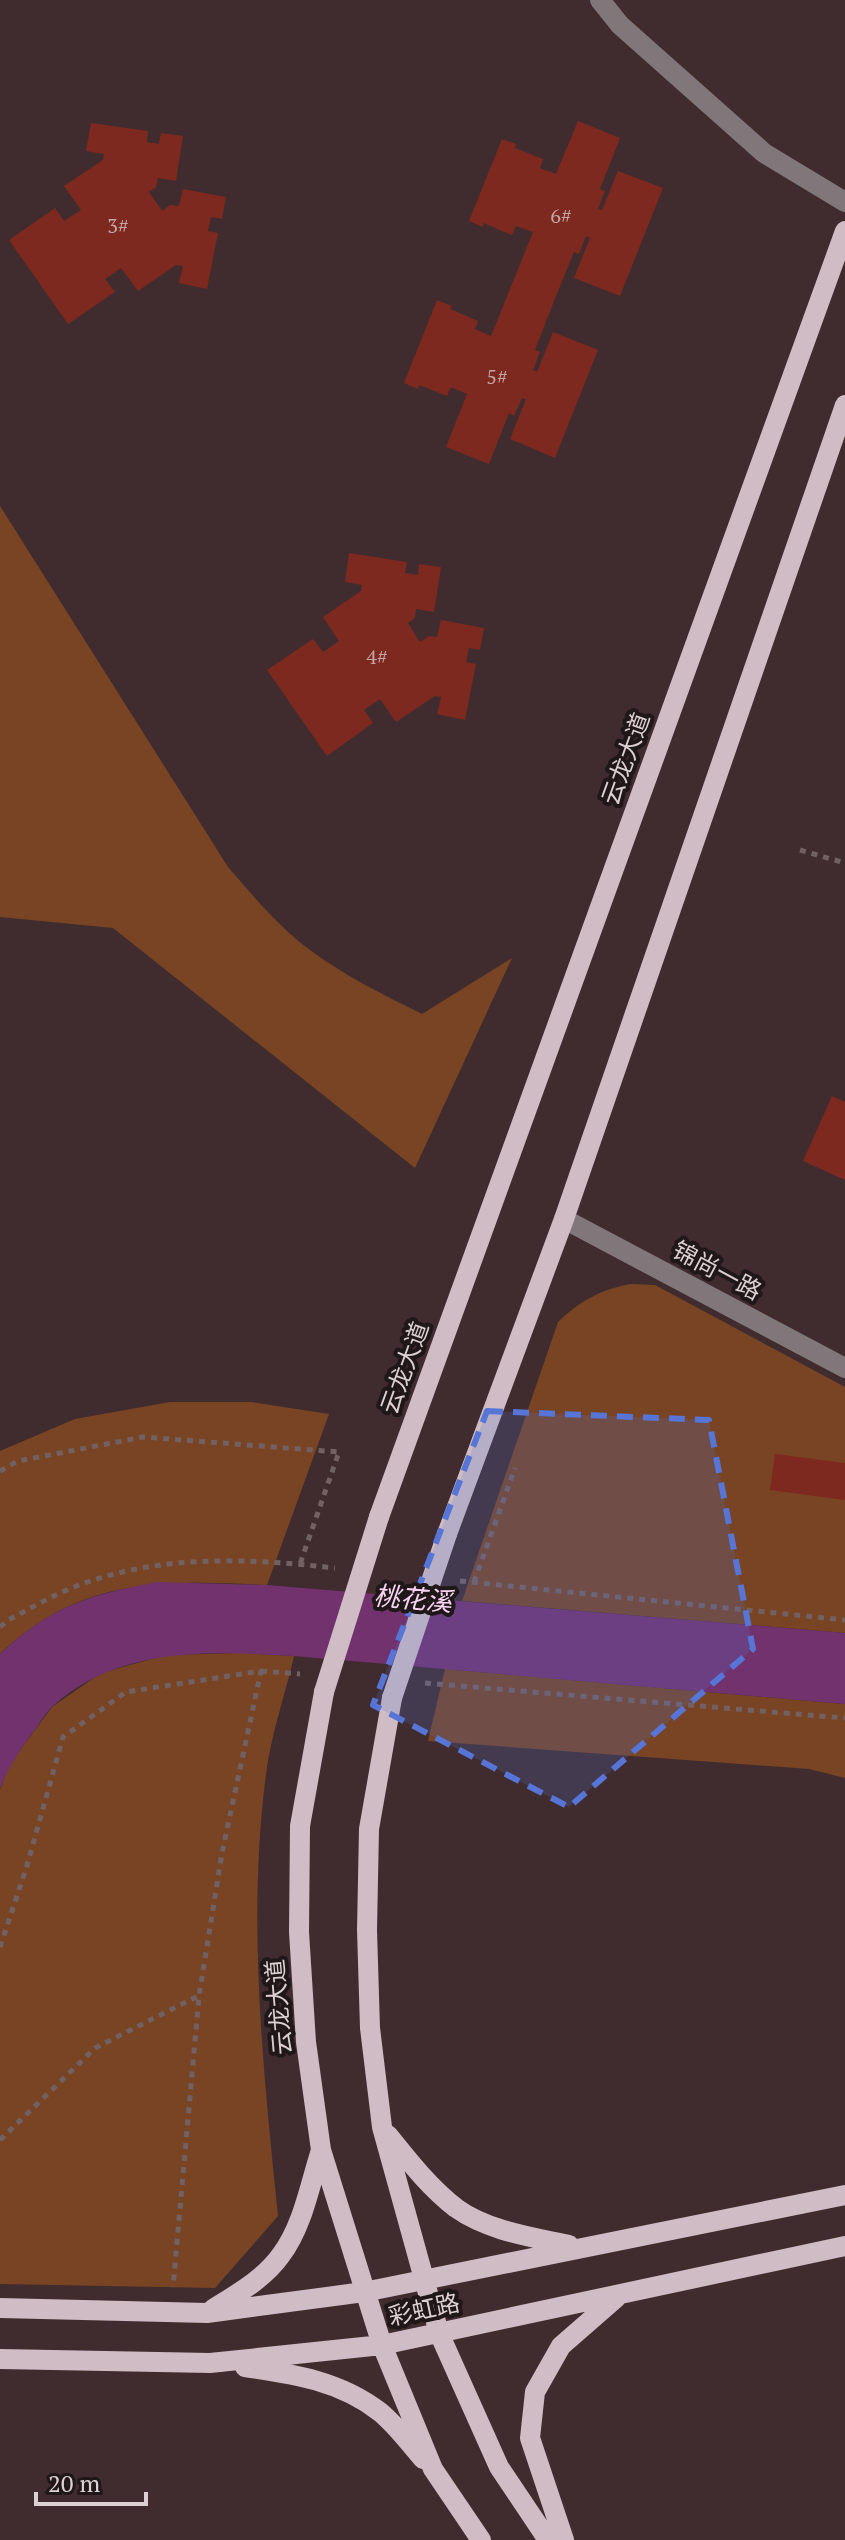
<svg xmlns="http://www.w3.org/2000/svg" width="845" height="2540" viewBox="0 0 845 2540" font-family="'PT Serif','Noto Sans SC',serif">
  <rect width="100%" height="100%" fill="#402c2e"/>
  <path fill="#784424" d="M0 506 228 867C253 896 279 927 310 950 345 976 384 995 422 1014L512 958 415 1168 113 928 0 917Z
    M630 1284 655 1285 845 1387V1633L462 1601 558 1322C580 1301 600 1290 630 1284Z
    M170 1402H251L329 1414 267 1585C161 1580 82 1577 0 1654V1451L75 1419Z
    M239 1653 294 1656C285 1695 271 1735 266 1774 247 1921 263 2069 278 2216L215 2288 0 2284V1790L9 1765 52 1707 101 1673 166 1655Z
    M445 1669 845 1704V1778L809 1769 428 1741Z"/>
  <path fill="#71326d" d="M157 1582 267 1585 845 1633V1704L294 1656C211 1651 119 1646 53 1706 45 1713 40 1723 34 1731 20 1750 8 1767 0 1789V1654C51 1606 89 1595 157 1582Z"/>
  <path fill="#7d291f" d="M578 121 620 138 600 189 605 191 598 209 602 210 618 171 663 188 620 296 574 278 590 238 586 236 579 254 574 252 554 301 535 350 540 352 533 370 537 372 553 332 598 350 555 458 510 439 526 399 522 398 514 416 509 413 489 464 446 447 467 394 451 387 447 396 419 385 418 389 404 383 437 300 452 306 450 309 478 321 475 329 491 336 533 232 516 226 512 235 484 223 482 227 469 221 502 139 516 144 515 148 543 159 540 168 556 174Z
    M91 123 148 131 147 142 159 144 161 133 183 136 176 181 158 178 156 187 149 192 162 211 170 205 179 206 183 189 226 197 222 219 211 217 208 231 218 233 207 289 179 283 183 266 176 265 138 291 121 268 105 279 115 292 68 324 9 240 55 208 64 221 81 210 64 186 103 160 104 154 86 151Z
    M349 553 407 562 405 573 418 575 419 564 441 567 434 612 416 609 415 618 408 623 420 642 429 636 437 637 441 620 484 628 480 650 469 648 466 662 476 664 465 720 437 714 441 697 435 696 396 722 380 699 364 710 373 723 327 756 267 670 313 639 323 652 339 641 323 617 361 591 362 585 345 582Z
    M832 1096 845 1102V1180L803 1161Z
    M775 1454 845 1463V1500L770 1490Z"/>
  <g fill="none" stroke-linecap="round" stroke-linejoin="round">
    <path stroke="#726163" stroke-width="5" stroke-dasharray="6 6" stroke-linecap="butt" d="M800 850 845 863
      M0 1471 18 1461 143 1437 339 1452 300 1564
      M460 1581 845 1620
      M474 1582 515 1468
      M0 1627 8 1620C30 1609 51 1596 74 1587 158 1554 247 1558 335 1568
      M261 1671 300 1674
      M425 1683 845 1718
      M0 1947 26 1869 63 1737 126 1692 261 1671 222 1853 199 1996 173 2287
      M0 2140 95 2048 198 1996"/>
    <path stroke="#81777b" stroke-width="20" d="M600 0 620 25 764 153 845 202
      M564 1219 845 1368"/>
    <path stroke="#cfbcc4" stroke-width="20" d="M379 1517 845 231
      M447 1534 564 1219 845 405
      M324 1692 300 1826 299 1932 306 2042 321 2150 382 2345 433 2469 481 2540
      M392 1698 369 1829 367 1930 370 2028 382 2127 439 2333 499 2467 548 2540
      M388 2135C409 2161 429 2187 456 2208 488 2231 532 2237 569 2245
      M0 2308 207 2313 364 2292 845 2195
      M213 2309C237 2294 264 2279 281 2255 303 2226 310 2184 321 2150
      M0 2359 210 2363 382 2345 845 2246
      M245 2367C294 2374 340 2381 380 2412 396 2425 410 2444 423 2459
      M564 2540 530 2438 535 2392 561 2346 616 2298"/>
    <path stroke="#cfbcc4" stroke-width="20" d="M324 1692 379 1517
      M392 1698 447 1534"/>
  </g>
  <path fill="#5775d6" fill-opacity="0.2" stroke="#5775d6" stroke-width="6" stroke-dasharray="16 10" stroke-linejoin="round" d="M487 1411 709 1420 753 1649 569 1807 373 1705Z"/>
  <g text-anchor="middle" stroke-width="8" stroke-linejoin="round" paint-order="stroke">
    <g font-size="20" fill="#c5a6a5">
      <text x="561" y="223">6#</text>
      <text x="118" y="233">3#</text>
      <text x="497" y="384">5#</text>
      <text x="377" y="664">4#</text>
    </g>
    <g font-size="24" fill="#ddd0d2" stroke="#201718">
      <text transform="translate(626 759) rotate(-70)" y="8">云龙大道</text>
      <text transform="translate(717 1271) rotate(28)" y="8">锦尚一路</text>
      <text transform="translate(405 1368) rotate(-70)" y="8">云龙大道</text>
      <text transform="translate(279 2007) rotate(-95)" y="8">云龙大道</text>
      <text transform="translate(424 2310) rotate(-12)" y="8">彩虹路</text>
    </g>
    <g font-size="26" font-style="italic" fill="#f8d3f4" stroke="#201718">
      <text transform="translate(413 1599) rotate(5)" y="9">桃花溪</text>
    </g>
  </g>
  <path d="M36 2492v12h110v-12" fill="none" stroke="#ddd0d2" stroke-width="4"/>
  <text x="48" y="2492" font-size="24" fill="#ddd0d2" stroke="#201718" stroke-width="6" paint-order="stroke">20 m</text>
</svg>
